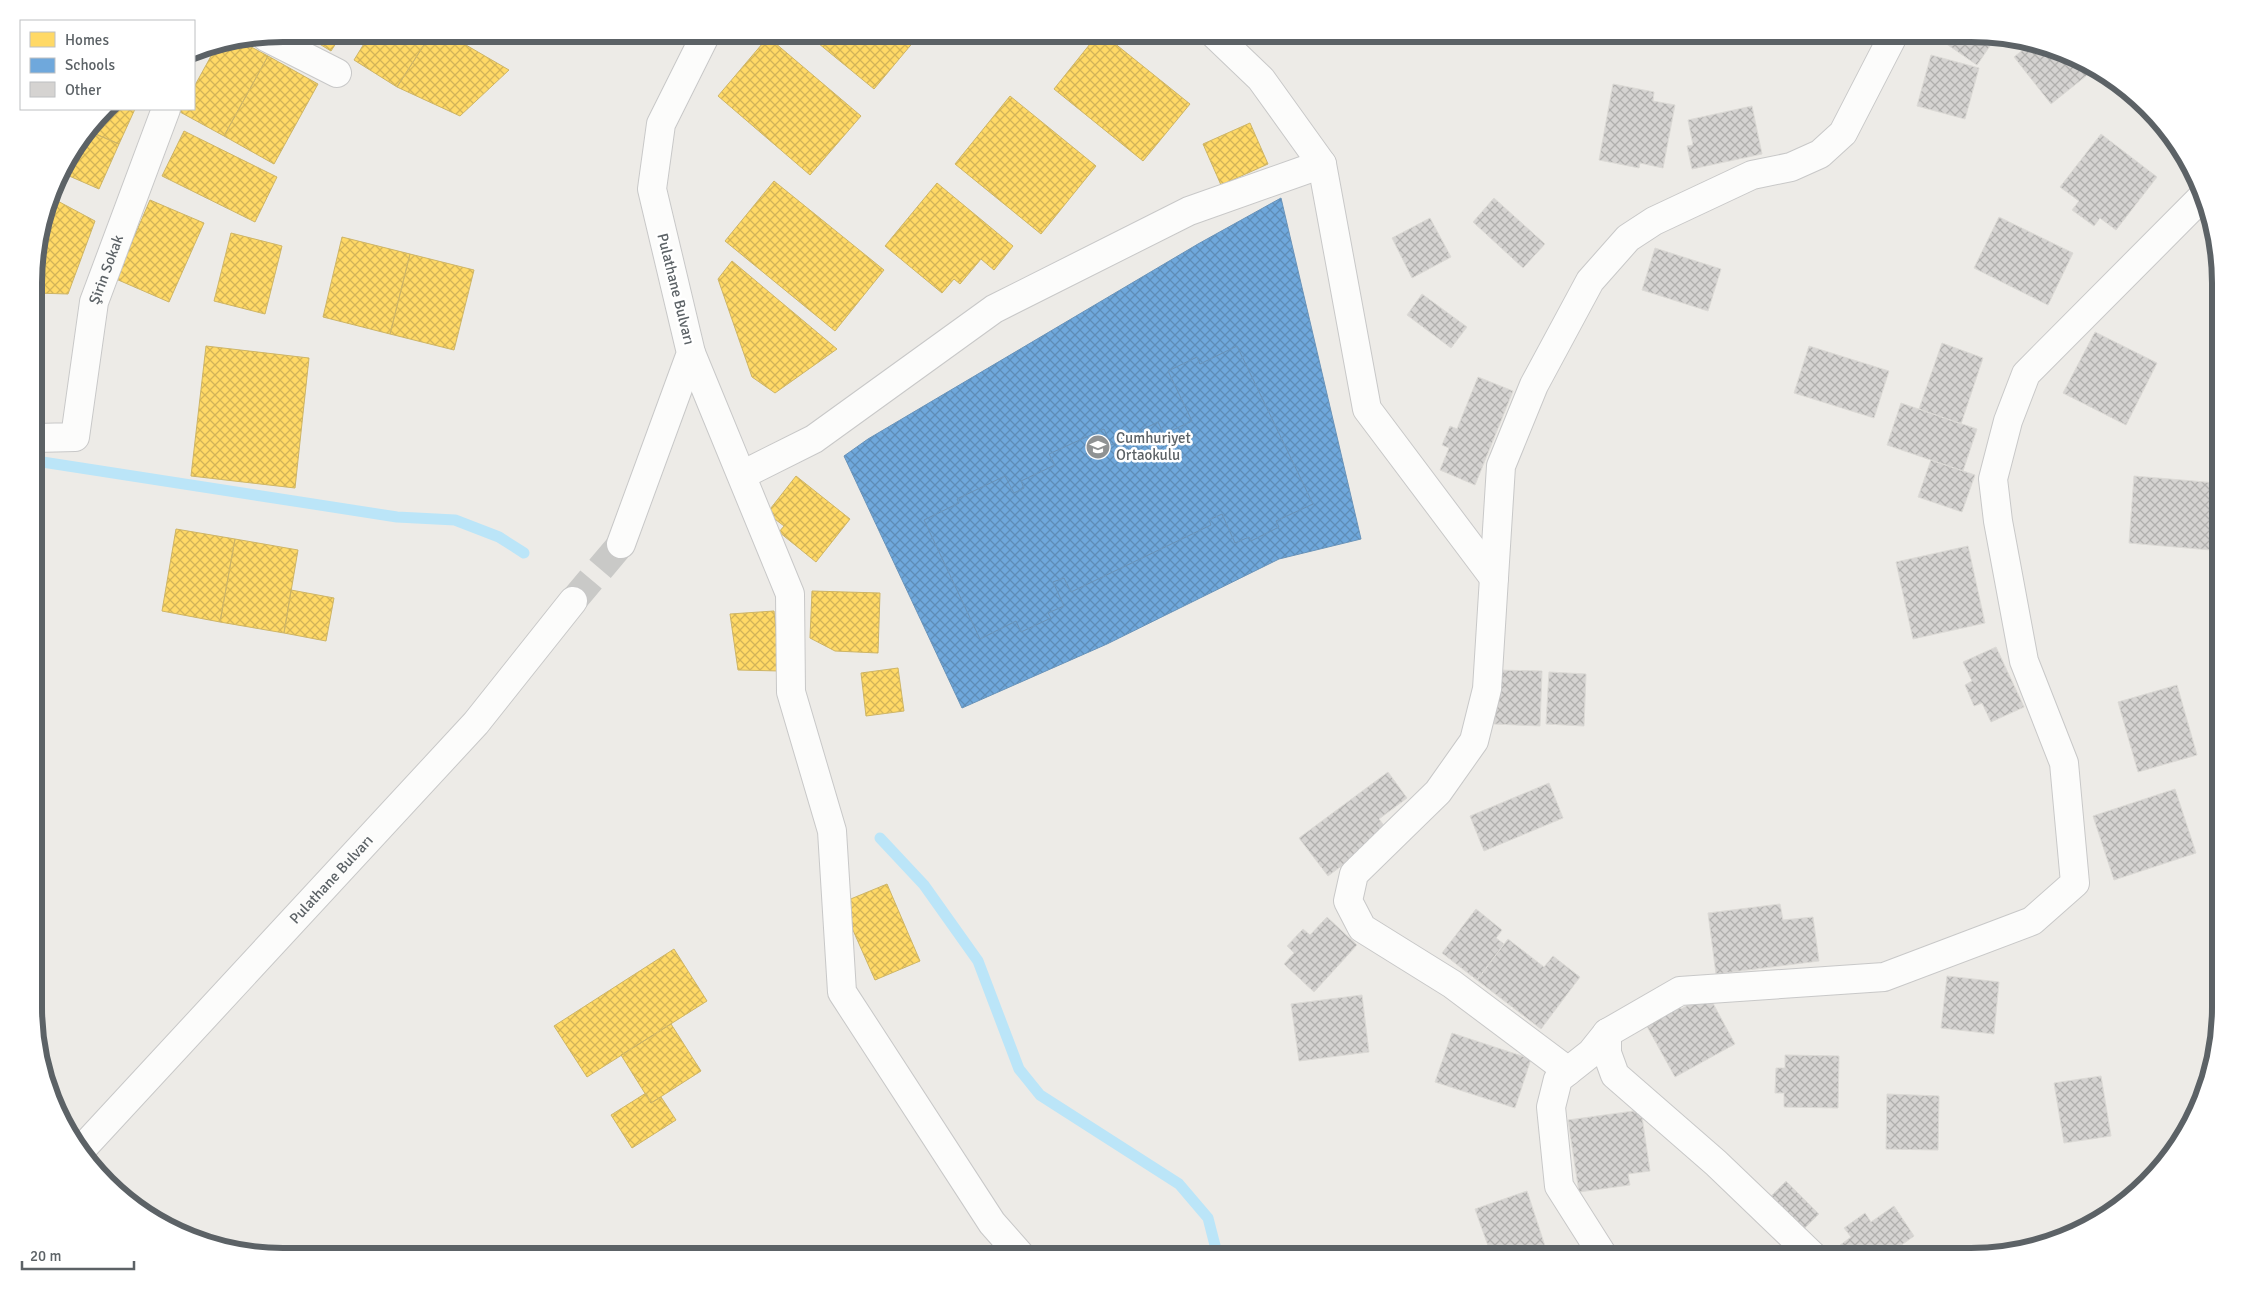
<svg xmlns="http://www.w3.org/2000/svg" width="2254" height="1291" viewBox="0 0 2254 1291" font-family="Signika,sans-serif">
  <defs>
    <pattern id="homes-cross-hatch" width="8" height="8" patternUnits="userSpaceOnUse" patternTransform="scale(1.25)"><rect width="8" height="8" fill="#ffd966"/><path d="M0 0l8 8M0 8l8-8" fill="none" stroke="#d2b358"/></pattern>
    <pattern id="schools-cross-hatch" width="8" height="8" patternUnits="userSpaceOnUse" patternTransform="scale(1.25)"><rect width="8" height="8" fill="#6fa8dc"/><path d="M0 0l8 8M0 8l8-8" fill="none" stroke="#5e8cb6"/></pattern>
    <pattern id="building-cross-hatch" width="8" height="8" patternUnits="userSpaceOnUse" patternTransform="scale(1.25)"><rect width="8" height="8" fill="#d5d3d1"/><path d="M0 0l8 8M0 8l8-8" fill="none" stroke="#b0afad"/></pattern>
  </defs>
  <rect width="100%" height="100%" fill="#edebe7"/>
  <path fill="url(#homes-cross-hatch)" stroke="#ceb566" d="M303 34H342L331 51Z
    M370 34H431L397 87 354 60Z
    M431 34H447L509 70 460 116 397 87Z
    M807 34H920L874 89Z
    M998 34H1019L1010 44Z
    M1098 34H1103L1190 104 1143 161 1054 89Z
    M768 37 861 116 810 175 718 96Z
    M242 42 268 56 224 136 180 112 182 109H194V87L216 47Z
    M268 56 318 84 274 164 224 136Z
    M1010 96 1096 166 1041 234 955 164Z
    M109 109H135L119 144 91 132Z
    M1250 123 1268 164 1221 185 1203 144Z
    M184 131 277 177 255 222 162 176Z
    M91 132 119 144 99 189 60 172Z
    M774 181 884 270 835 331 725 241Z
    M937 183 1013 246 994 270 981 259 960 284 954 279 942 293 885 246Z
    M52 198 95 221 68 294 36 293V251Z
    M150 200 204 223 169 302 116 279Z
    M231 233 282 246 265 314 214 301Z
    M342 237 410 254 390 334 323 317Z
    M410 254 474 270 454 350 390 334Z
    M732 261 837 349 775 393 752 377 718 279Z
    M36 327H39L36 359Z
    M206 346 309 358 295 488 191 476Z
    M796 476 850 519 816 562 779 532 784 526 767 513Z
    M176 529 235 539 220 622 162 611Z
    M235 539 298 550 284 633 220 622Z
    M291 590 334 598 326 641 284 633Z
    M812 591 880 593 878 653 835 651 810 638Z
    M774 611 780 671 738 670 730 614Z
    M898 668 904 711 866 716 861 673Z
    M887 884 920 961 875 980 841 903Z
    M674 949 707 1001 587 1077 554 1026Z
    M671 1024 701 1071 651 1103 621 1055Z
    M646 1093 651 1103 661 1097 676 1120 632 1148 611 1115Z"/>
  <path fill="url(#schools-cross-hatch)" stroke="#6993b9" d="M1281 198 1361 539 1279 559 1107 644 962 708 844 456 868 439 1198 244Z
    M1237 346 1313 504 1276 521 1279 527 1251 541 1249 537 1235 543 1222 514 1209 520 1211 525 1071 592 1064 578 1053 582 1064 606 1048 613 1051 618 1021 632 1016 621 980 639 924 520 959 503 957 499 1005 476 1014 493 1024 488 1021 481 1055 465 1049 454 1104 429 1111 445 1158 422 1164 434 1192 421 1168 371 1197 357 1200 364Z"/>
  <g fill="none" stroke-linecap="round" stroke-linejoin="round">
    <path stroke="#bbe5f8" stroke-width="11" d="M36 461 397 517 455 520 499 537 524 553
      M880 838 924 885 978 961 1019 1069 1040 1095 1179 1184 1208 1218 1218 1257"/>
  </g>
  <path fill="url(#building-cross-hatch)" stroke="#dcdad6" d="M1932 34H1971L1996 37 1977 65Z
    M2033 42H2035L2096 68 2051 104 2014 57Z
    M1931 55 1979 68 1965 119 1917 106Z
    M1613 84 1654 92 1653 101 1675 105 1663 168 1640 163 1639 168 1599 160Z
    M1752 106 1762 154 1692 169 1687 146 1693 145 1688 120Z
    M2101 134 2157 177 2116 230 2100 218 2094 226 2072 210 2079 201 2060 187Z
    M1494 198 1545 244 1523 268 1473 222Z
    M1999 217 2073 253 2048 305 1974 268Z
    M1430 218 1451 257 1412 278 1392 238Z
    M1655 248 1721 269 1708 311 1642 290Z
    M1422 294 1467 327 1451 348 1407 315Z
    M2095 332 2157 363 2126 425 2063 393Z
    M1942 343 1983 358 1961 424 1919 409Z
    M1809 346 1889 371 1874 418 1794 393Z
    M1478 377 1513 391 1475 485 1440 470 1449 448 1442 445 1450 426 1457 429Z
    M1901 403 1977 429 1963 471 1887 445Z
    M1931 460 1975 475 1962 512 1918 497Z
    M2134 476 2217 483 2211 550 2129 543Z
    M1968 546 1985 623 1913 639 1896 562Z
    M1996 647 2024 707 1991 722 1982 703 1974 706 1965 685 1972 681 1963 662Z
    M1496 670 1542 671 1540 726 1494 724Z
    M1549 672 1586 674 1584 726 1546 724Z
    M2177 685 2197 755 2138 772 2118 702Z
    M1388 772 1407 798 1379 819 1388 831 1328 876 1299 838Z
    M1549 783 1563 818 1484 851 1470 816Z
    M2175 789 2196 853 2114 880 2093 816Z
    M1780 904 1783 920 1813 917 1819 961 1716 974 1708 913Z
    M1476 909 1502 930 1496 938 1504 944 1477 980 1442 953Z
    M1327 917 1357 945 1314 992 1284 964 1294 953 1287 946 1303 929 1310 935Z
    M1508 939 1544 967 1553 956 1580 977 1541 1029 1477 980Z
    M1947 976 1999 982 1994 1034 1941 1028Z
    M1708 994 1735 1044 1675 1077 1644 1021 1677 1002 1681 1009Z
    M1362 995 1369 1052 1299 1061 1291 1004Z
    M1452 1033 1531 1059 1515 1108 1435 1082Z
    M1785 1055 1839 1056 1838 1108 1784 1107V1093H1775L1776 1068H1785Z
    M2101 1076 2111 1136 2064 1143 2054 1083Z
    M1887 1094 1939 1096 1938 1150 1886 1149Z
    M1641 1110 1650 1171 1628 1174 1630 1185 1579 1192 1568 1120Z
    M1786 1181 1819 1214 1799 1234 1766 1201Z
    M1527 1191 1545 1246 1512 1257H1492L1475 1209Z
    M1894 1206 1914 1236 1885 1257H1841L1835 1249 1851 1237 1844 1228 1865 1213 1871 1222Z"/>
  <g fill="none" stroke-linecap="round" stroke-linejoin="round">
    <path stroke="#c9c9c7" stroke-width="28" stroke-dasharray="28 14" stroke-linecap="butt" d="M573 601 621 544"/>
    <defs>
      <g id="minor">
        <path d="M1214 34 1261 79 1322 164 1367 409 1494 578"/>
        <path d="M266 37 337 73"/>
        <path d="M691 353 790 594 791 692 832 831 842 992 992 1223 1022 1257"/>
        <path id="s1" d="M36 438 75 437 94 302 166 109"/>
        <path d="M742 475 814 439 994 309 1189 211 1322 164"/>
        <path d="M621 544 691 353 652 189 661 124 706 34"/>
        <path d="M1568 1071 1452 984 1362 928 1348 901 1354 874 1438 792 1474 741 1487 689 1501 466 1534 385 1590 281 1628 238 1654 221 1752 175 1791 167 1820 154 1843 133 1894 34"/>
        <path id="s2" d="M80 1151 476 723 573 601"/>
        <path d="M1604 1257 1559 1186 1551 1107 1558 1079 1591 1053 1607 1033"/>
        <path d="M1814 1257 1716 1163 1615 1075 1607 1053V1033L1680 991 1884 977 2032 921 2075 883 2064 763 2024 661 1998 521 1993 479 2008 421 2026 374 2203 196"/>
      </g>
    </defs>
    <use href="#minor" stroke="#c8c8c8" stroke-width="30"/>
    <use href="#minor" stroke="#fcfcfb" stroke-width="28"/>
  </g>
  <defs>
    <symbol id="school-disc" viewBox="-11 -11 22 22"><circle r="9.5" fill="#8f9293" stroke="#fff"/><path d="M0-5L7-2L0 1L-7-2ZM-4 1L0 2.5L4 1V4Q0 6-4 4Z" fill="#fff"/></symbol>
  </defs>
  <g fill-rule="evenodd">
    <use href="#school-disc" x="1084" y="433" width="28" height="28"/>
  </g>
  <g text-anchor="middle" stroke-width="5" stroke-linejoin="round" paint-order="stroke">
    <g font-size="15" fill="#5c6266" stroke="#fff">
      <text dy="5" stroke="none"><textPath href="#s1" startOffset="210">Şirin Sokak</textPath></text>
      <text transform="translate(676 289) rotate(76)" y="5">Pulathane Bulvarı</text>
      <text dy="5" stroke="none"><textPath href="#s2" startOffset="370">Pulathane Bulvarı</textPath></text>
    </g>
    <g font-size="15" fill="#5c6266" stroke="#fff" text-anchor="start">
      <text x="1116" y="443">Cumhuriyet<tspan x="1116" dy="17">Ortaokulu</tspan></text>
    </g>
  </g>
  <path d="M0 0H2254V1291H0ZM283 42H1971A241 241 0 0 1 2212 283V1007A241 241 0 0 1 1971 1248H283A241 241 0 0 1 42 1007V283A241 241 0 0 1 283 42Z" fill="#fff" fill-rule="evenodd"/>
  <path fill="none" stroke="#5c6266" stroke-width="6" d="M283 42H1971A241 241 0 0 1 2212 283V1007A241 241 0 0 1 1971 1248H283A241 241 0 0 1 42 1007V283A241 241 0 0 1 283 42Z"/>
  <rect x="20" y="20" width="175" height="90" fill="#ffffff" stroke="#bec0c2"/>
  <rect x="30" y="32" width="25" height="15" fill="#ffd966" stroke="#bec0c2"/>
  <text x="65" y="45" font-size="15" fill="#5c6266">Homes</text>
  <rect x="30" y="58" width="25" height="15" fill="#6fa8dc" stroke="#bec0c2"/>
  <text x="65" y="70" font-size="15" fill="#5c6266">Schools</text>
  <rect x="30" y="82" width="25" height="15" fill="#d5d3d1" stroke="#bec0c2"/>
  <text x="65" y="95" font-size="15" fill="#5c6266">Other</text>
  <path d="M22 1261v8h112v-8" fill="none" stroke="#5c6266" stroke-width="2.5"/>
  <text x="30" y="1261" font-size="15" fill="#5c6266" stroke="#ffffff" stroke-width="4" paint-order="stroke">20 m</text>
</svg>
